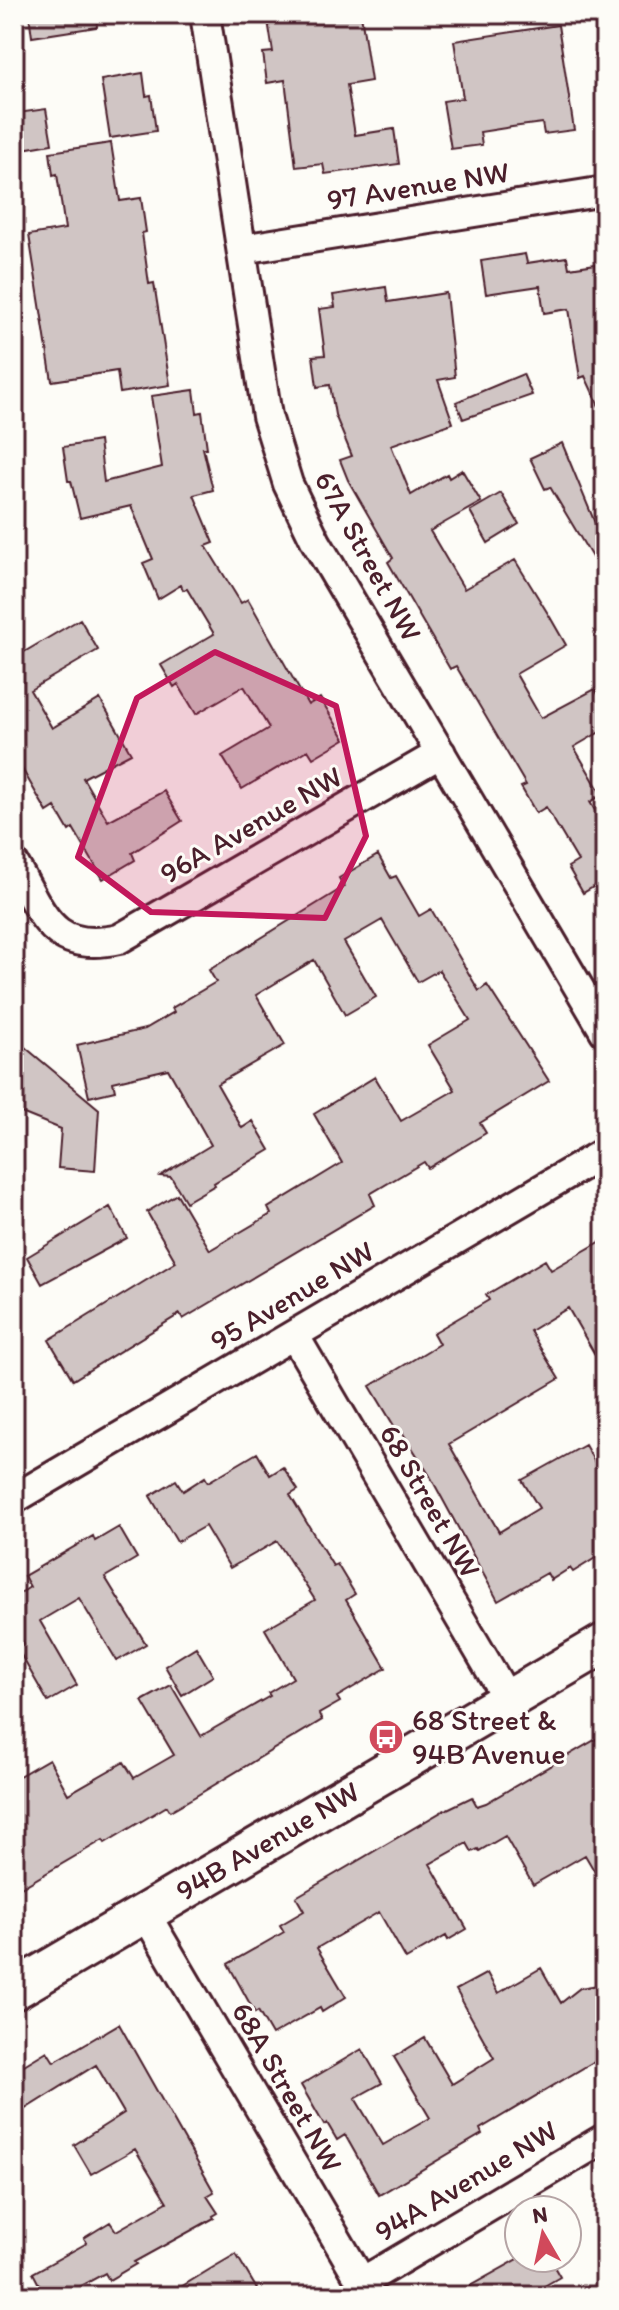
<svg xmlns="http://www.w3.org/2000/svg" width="619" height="2310" viewBox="0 0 619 2310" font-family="Itim,sans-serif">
  <rect width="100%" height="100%" fill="#fdfcf7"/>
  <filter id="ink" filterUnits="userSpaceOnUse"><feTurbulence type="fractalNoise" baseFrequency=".0125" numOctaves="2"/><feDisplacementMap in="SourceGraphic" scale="16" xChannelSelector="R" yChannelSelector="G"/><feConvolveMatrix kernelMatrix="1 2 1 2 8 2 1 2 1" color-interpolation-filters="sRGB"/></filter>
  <g filter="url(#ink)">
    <path fill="#d0c5c4" stroke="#4a1f2b" stroke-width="2" d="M29 14H96L97 27 32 37Z
      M267 14H361L371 81 347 85 355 135 394 129 399 164 325 174 323 164 296 167 285 80 267 83 263 53 273 52Z
      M558 25 574 130 544 134 542 123 512 127 480 132 482 145 451 149 443 101 463 98 454 41Z
      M143 73 146 96 151 95 156 131 110 138 101 80Z
      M46 109 52 144 22 149 17 113Z
      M111 143 120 201 141 198 146 232 142 233 149 284 154 283 170 385 120 393 117 371 52 381 29 235 65 229 57 174 53 175 50 152Z
      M525 254 527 263 567 257 569 268 596 264 605 321V419L585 376 580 378 569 309 544 313 540 286 486 294 481 261Z
      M386 287 388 302 446 293 455 377 438 380 453 423 391 445 411 495 447 474 449 478 462 470 481 502 430 531 464 589 515 560 550 617 566 645 516 674 541 718 595 689 605 707V729L574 747 602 795 590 802 605 827V880L583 893 568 867 578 861 546 807 536 813 521 787 526 785 456 666 450 669 388 562 393 558 348 480 340 460 352 456 335 415 330 385 317 387 313 356 325 355 319 309 335 307 333 295Z
      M523 374 532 395 463 419 456 402Z
      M194 390 197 413 202 412 207 448H203L213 490 194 495 214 543 206 546 241 603 248 599 308 705 320 698 345 739 313 758 308 750 242 789 222 756 269 728 244 686 196 714 178 684 174 687 161 665 214 634 187 589 183 590 181 585 158 599 143 563 153 559 131 506 80 518 71 481H68L63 447 99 441 104 482 162 467 151 396Z
      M562 443 595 523 605 520V579L550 487 545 489 530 458Z
      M501 493 519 524 488 543 470 511Z
      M80 619 98 650 30 690 52 728 100 699 131 753 83 778 108 821 164 791 182 821 132 853 135 860 103 879 73 828 69 831 55 807 47 812 14 755V658Z
      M378 855 391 878 396 876 419 916 431 909 479 991 487 985 549 1081 480 1123 486 1133 428 1168 424 1162 370 1194 375 1205 183 1319 180 1314 73 1380 49 1340 176 1262 147 1212 177 1194 210 1250 271 1214 268 1208 342 1163 314 1114 375 1077 401 1121 455 1090 428 1045 470 1020 439 970 418 982 382 920 344 942 376 997 345 1015 314 960 256 995 285 1045 217 1084 242 1128 253 1121 270 1150 214 1183 215 1185 186 1202 171 1177 160 1176 211 1145 168 1069 113 1082 115 1091 89 1097 77 1045 145 1029 174 1012 172 1008 216 982 209 970 344 887 339 878Z
      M14 1038 99 1109 95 1171 58 1168 61 1129 14 1110Z
      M110 1207 127 1238 42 1284 27 1257Z
      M605 1239V1372L568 1308 530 1331 559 1379 449 1444 499 1532 539 1508 522 1480 585 1445 605 1480V1552L573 1572 570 1568 551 1580 547 1573 498 1601 430 1476 402 1432 399 1434 370 1386 439 1344 433 1333 489 1300 486 1295 545 1260 551 1270Z
      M257 1453 270 1475 283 1467 298 1490 290 1495 333 1566 337 1564 355 1594 346 1600 386 1668 337 1697 340 1702 319 1714 322 1720 196 1796 170 1811 167 1806 105 1843 103 1840 14 1892V1779L49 1759 68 1794 124 1762 134 1778 174 1755 142 1701 171 1685 201 1736 270 1696 268 1693 293 1678 265 1629 315 1600 277 1541 230 1568 205 1526 177 1542 150 1496 176 1480 183 1491 205 1477 208 1482Z
      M119 1527 137 1558 105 1577 146 1644 117 1661 79 1598 40 1621 77 1685 48 1702 17 1648 24 1644 14 1627V1597L30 1587 24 1576 93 1536 95 1541Z
      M196 1647 213 1676 182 1695 165 1666Z
      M605 1734V1889L585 1855 533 1885 505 1836 479 1851 478 1849 472 1852 467 1843 430 1864 467 1929 448 1940 446 1936 406 1959 379 1912 317 1948 346 1997 322 2012 320 2008 272 2035 258 2011 255 2013 228 1964 284 1932 280 1925 304 1911 296 1897 443 1811 472 1797 477 1806 486 1803Z
      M541 1968 561 2003 580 1988 605 1984V2055L480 2129 482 2134 379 2195 345 2135 337 2140 327 2123 324 2125 301 2085 362 2049 382 2083 355 2098 383 2145 430 2118 394 2057 425 2038 452 2084 494 2058 456 1990 487 1973 498 1993Z
      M119 2024 214 2192 207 2196 218 2213 213 2216 214 2218 134 2262 136 2264 109 2280 105 2273 63 2296H45L33 2273 87 2243 84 2238 110 2222 116 2231 167 2202 135 2149 91 2174 74 2145 124 2113 96 2065 14 2116V2071L47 2051 54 2062Z
      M236 2254 261 2296H166L212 2268Z
      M520 2258H549L560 2277 527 2296H452Z"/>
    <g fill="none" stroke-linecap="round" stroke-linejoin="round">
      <defs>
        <path id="street" d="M205 14 267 416 288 484 316 542 605 1032
          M242 249 605 191
          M14 864C43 914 51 954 119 939L441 753
          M294 1335 508 1700
          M14 1499 605 1152
          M145 1913 370 2296
          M362 2282 605 2138"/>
        <g id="secondary">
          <path id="s1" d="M14 1990 605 1643"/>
        </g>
      </defs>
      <use href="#street" stroke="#4a1f2b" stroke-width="34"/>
      <use href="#secondary" stroke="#4a1f2b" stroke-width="44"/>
      <use href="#street" stroke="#fdfcf7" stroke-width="28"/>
      <use href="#secondary" stroke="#fdfcf7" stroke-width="38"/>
    </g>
  </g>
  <path fill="#c2185b" fill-opacity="0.2" stroke="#c2185b" stroke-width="6" stroke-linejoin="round" d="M215 652 336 706 366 836 325 918 151 912 78 857 137 698Z"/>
  <defs>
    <symbol id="bus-disc" viewBox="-11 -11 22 22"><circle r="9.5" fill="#d1495b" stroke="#fdfcf7"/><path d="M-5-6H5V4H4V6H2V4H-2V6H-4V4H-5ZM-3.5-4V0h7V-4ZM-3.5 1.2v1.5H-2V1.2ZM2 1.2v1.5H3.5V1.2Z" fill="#fff"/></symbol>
  </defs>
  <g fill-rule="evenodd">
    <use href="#bus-disc" x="366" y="1717" width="40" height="40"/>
  </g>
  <g text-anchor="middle" stroke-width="6" stroke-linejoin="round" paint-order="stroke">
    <g font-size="30" fill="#4a1f2b" stroke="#fdfcf7">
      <text transform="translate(418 186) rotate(-9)" y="10">97 Avenue NW</text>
      <text transform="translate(368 556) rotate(61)" y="10">67A Street NW</text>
      <text transform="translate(251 825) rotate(-30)" y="10">96A Avenue NW</text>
      <text transform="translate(292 1296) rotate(-31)" y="10">95 Avenue NW</text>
      <text transform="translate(430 1501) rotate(60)" y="10">68 Street NW</text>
      <text dy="10" stroke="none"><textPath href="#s1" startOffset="294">94B Avenue NW</textPath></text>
      <text transform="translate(287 2087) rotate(60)" y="10">68A Street NW</text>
      <text transform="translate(466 2181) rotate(-31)" y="10">94A Avenue NW</text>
    </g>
    <g font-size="30" fill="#4a1f2b" stroke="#fdfcf7" text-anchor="start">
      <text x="412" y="1730">68 Street &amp;<tspan x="412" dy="34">94B Avenue</tspan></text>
    </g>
  </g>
  <rect width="619" height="2310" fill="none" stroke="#fdfcf7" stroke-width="48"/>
  <rect x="24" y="24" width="571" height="2262" fill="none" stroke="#4a1f2b" stroke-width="3" filter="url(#ink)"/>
  <g transform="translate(543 2234) rotate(351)"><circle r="38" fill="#fdfcf7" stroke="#b5a4a5" stroke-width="2"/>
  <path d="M0-6L14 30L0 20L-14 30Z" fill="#d1495b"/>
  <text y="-12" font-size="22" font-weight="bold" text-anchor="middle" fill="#4a1f2b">N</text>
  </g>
</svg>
